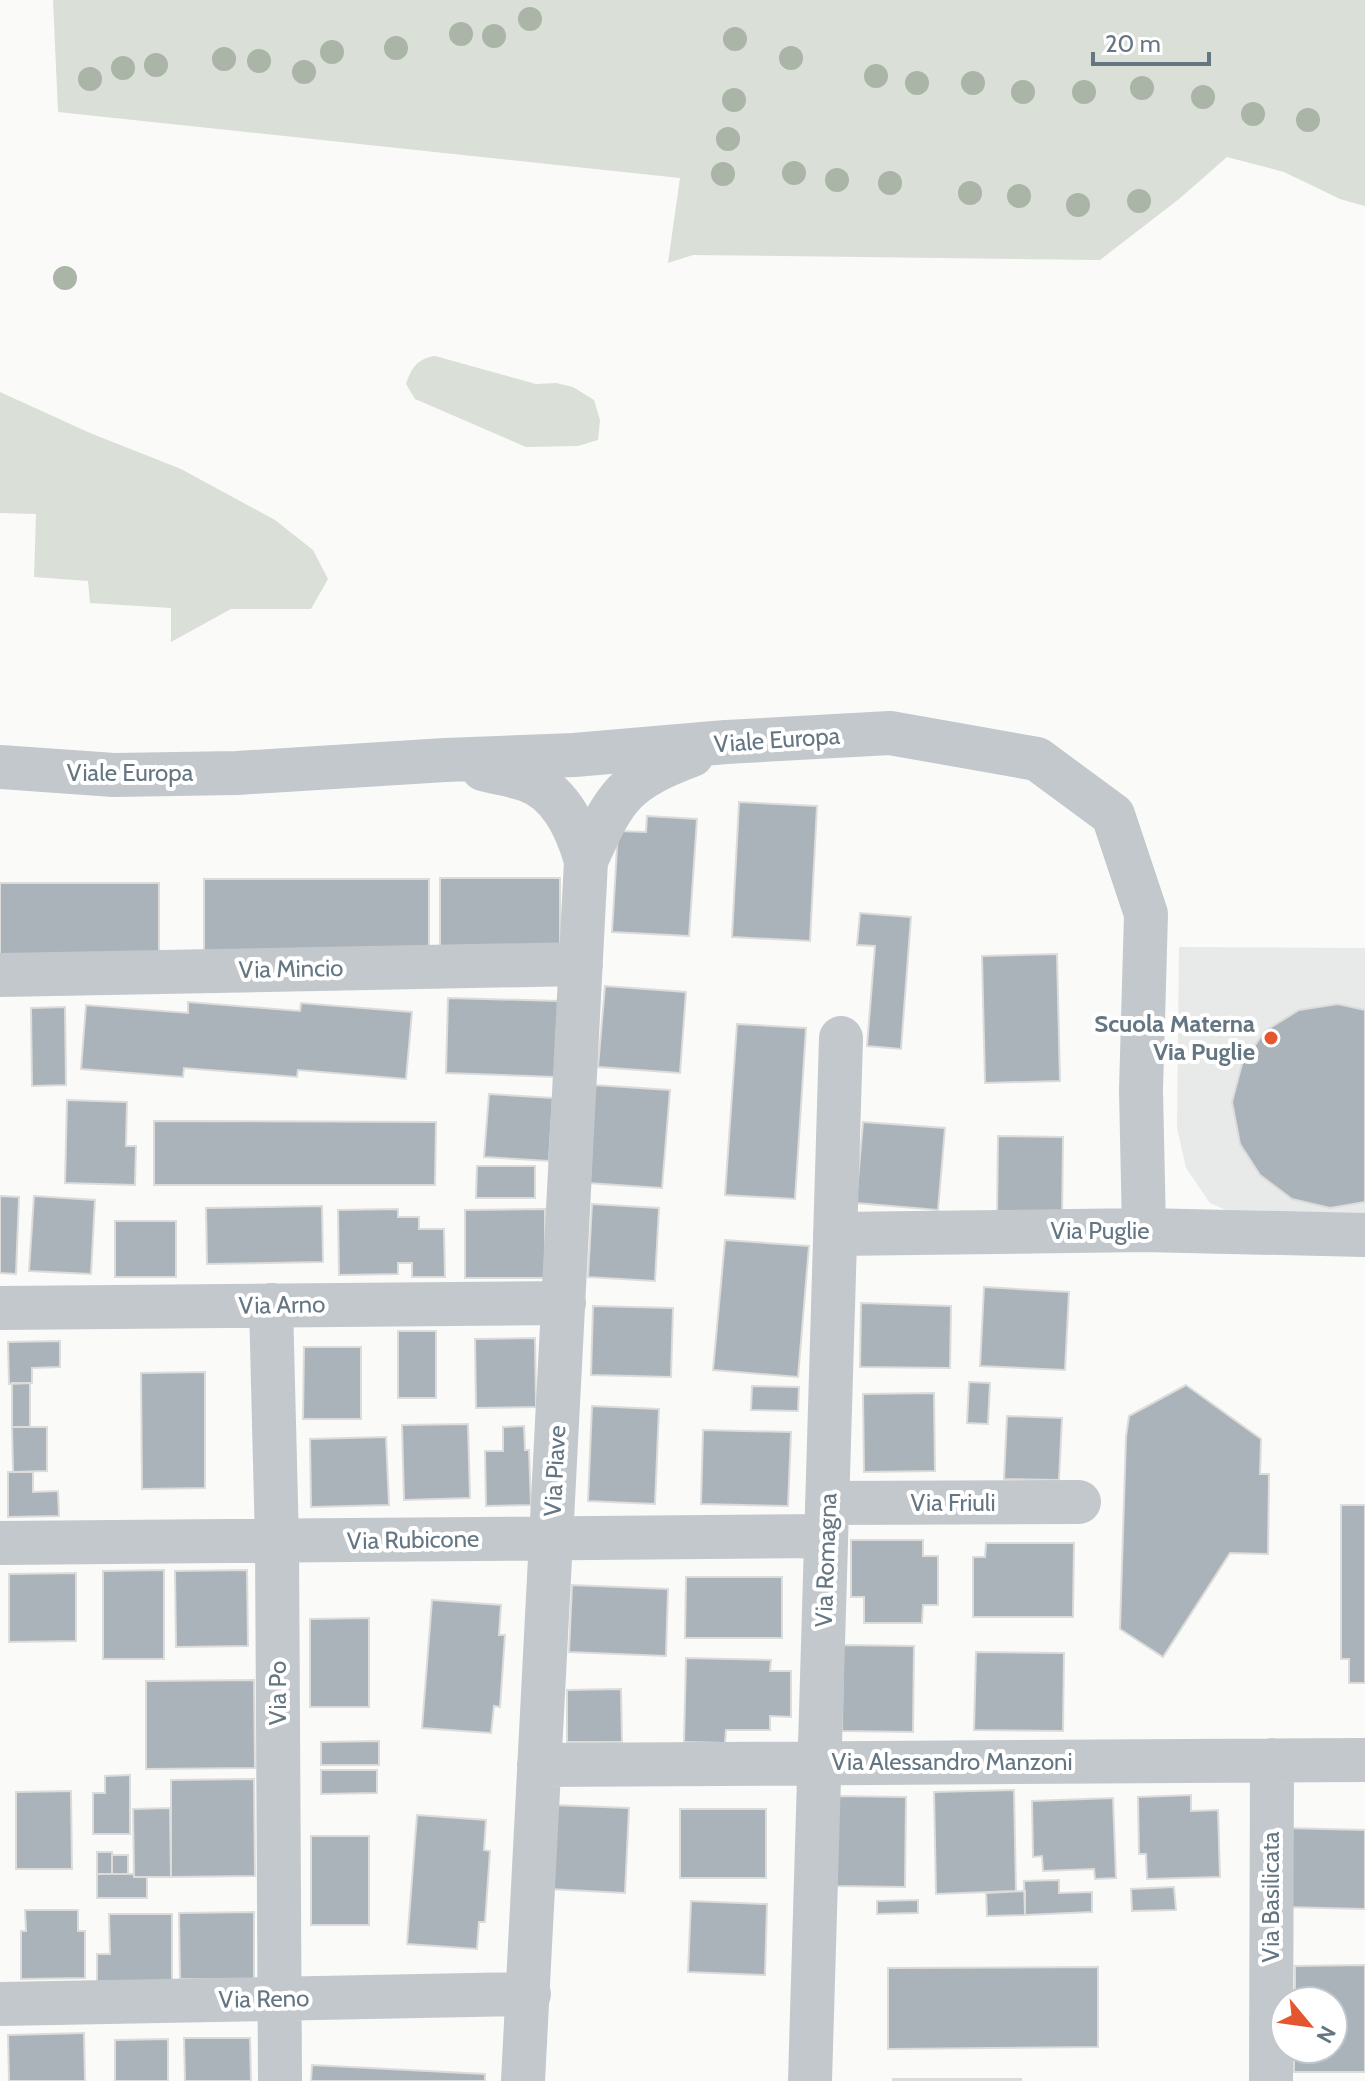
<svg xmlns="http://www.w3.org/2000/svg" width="1365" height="2081" viewBox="0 0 1365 2081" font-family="Cabin,sans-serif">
  <rect width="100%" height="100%" fill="#fafaf8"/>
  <path fill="#e8e9e9" d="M1179 947 1365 948V1222L1244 1218 1210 1203 1186 1168 1177 1128Z"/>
  <path fill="#dadfd7" d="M53 0H1365V206L1340 199 1284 172 1227 157 1179 199 1100 260 693 255 668 263 680 178 58 112Z
    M435 356 536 384 556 383 573 387 594 400 600 420 598 440 578 446 526 447 415 399 406 384C412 367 417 359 435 356Z
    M0 392 90 433 181 469 275 520 313 550 328 579 311 609H231L171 642V608L90 603 88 581 34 577 36 514 0 513Z"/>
  <path fill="#aab3b9" stroke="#dcdcda" stroke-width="2" d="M739 802 817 806 810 941 732 937Z
    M647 816 697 819 689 936 612 932 618 831 646 832Z
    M440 878H560V946H440Z
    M204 879H429V952H204Z
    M0 883H159V956H0Z
    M860 913 911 917 901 1049 867 1046 875 946 857 945Z
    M1057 954 1060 1081 985 1083 982 956Z
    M605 986 686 992 680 1073 598 1067Z
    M448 998 559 1001 556 1077 446 1073Z
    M188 1002 300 1011 301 1003 412 1012 406 1079 298 1070 297 1077 184 1068 183 1077 81 1069 86 1005 188 1013Z
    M1338 1004 1365 1010V1202L1330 1208 1292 1199 1260 1175 1240 1144 1232 1102 1242 1064 1265 1031 1299 1010Z
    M65 1007 66 1085 32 1086 31 1008Z
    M737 1024 806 1028 795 1199 725 1195Z
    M594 1085 670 1090 662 1188 588 1183Z
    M489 1094 553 1098 549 1161 484 1157Z
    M67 1100 127 1102 126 1146H136L135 1185 65 1183Z
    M154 1121 436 1122 435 1185H154Z
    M863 1122 945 1128 938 1210 856 1203Z
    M998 1136 1063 1137 1062 1220 997 1219Z
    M477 1166H535V1198H476Z
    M0 1196 19 1197 16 1274 0 1273Z
    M34 1196 95 1200 91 1274 29 1271Z
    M592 1204 659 1208 655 1281 588 1277Z
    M322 1206 323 1262 207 1264 206 1208Z
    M398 1209V1217H419V1229H444L445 1277H412V1263H398V1274L339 1275 338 1210Z
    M545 1209V1278H465V1210Z
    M115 1221H176V1277H115Z
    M725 1240 809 1246 798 1377 713 1370Z
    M984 1287 1069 1292 1065 1370 980 1366Z
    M861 1303 951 1306 950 1368 860 1367Z
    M593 1306 673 1308 671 1377 591 1375Z
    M398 1331H436V1398H398Z
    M535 1338 536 1407 476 1408 475 1339Z
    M60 1341V1367L32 1368V1383L9 1384 8 1342Z
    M304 1347H361V1419H303Z
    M205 1372V1488L142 1489 141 1373Z
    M969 1382 990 1383 988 1424 967 1423Z
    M12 1383H30V1427H12Z
    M1186 1385 1261 1439 1260 1474H1269L1268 1554 1230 1553 1163 1657 1120 1629 1126 1437 1129 1416Z
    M752 1386 799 1387 798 1411 751 1410Z
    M934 1393 935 1471 864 1472 863 1394Z
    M592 1406 659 1409 655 1504 588 1501Z
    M1007 1416 1062 1418 1059 1480 1004 1479Z
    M468 1424 470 1498 404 1500 402 1425Z
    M524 1426 525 1450H529L531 1505 486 1506 485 1451H503V1427Z
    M12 1427H47V1471L13 1472Z
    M703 1430 791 1432 788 1506 701 1504Z
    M386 1437 389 1505 311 1507 310 1439Z
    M8 1472H33V1492L58 1491 59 1516 8 1517Z
    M1341 1505H1365V1683H1349V1659H1341Z
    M851 1540H923V1556H938V1605H923L922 1623H864V1597H851Z
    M986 1543H1074L1073 1617H973V1557H985Z
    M164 1570V1659H103V1571Z
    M247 1570 248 1646 176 1647 175 1571Z
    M76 1573V1641L9 1642V1574Z
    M686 1577H782V1638H685Z
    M572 1585 668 1589 666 1656 569 1652Z
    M432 1600 501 1605 499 1635H505L500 1707 494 1706 491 1733 422 1728Z
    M369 1618V1707H310V1619Z
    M843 1645 914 1646 913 1732 842 1731Z
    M976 1652 1064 1653 1063 1731 974 1730Z
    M686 1658 771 1660 770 1671H791V1717L770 1716V1730H726L725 1743 684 1742Z
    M254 1680 255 1768 146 1769V1681Z
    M621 1689 622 1742H567V1690Z
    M379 1741V1765H321V1742Z
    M321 1770H377V1793L321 1794Z
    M130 1775V1834H93V1793H105V1776Z
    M254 1779 255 1876 171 1877V1780Z
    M1014 1790 1016 1891 936 1894 934 1792Z
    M71 1791 72 1869H16V1792Z
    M1191 1795V1811L1218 1810 1220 1877 1147 1879 1146 1854H1139L1138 1797Z
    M835 1796 906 1797 905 1887 834 1886Z
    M1113 1798 1116 1878 1095 1879 1094 1869 1043 1871 1042 1856 1033 1857 1032 1801Z
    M553 1805 629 1808 625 1893 549 1889Z
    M170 1808 171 1877H134L133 1809Z
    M680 1809H766V1878H680Z
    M417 1815 486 1820 484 1850 490 1851 485 1922H479L477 1949 407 1944Z
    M1286 1828 1365 1830V1909L1284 1907Z
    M311 1836H369V1925H311Z
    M97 1852H112V1874H97Z
    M112 1855H128V1874H112Z
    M97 1874H134V1877H147V1898H97Z
    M1059 1880V1893L1092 1892V1912L1025 1915 1024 1881Z
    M1174 1887 1176 1910 1132 1911 1131 1889Z
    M1025 1891V1915L987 1916 986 1893Z
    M918 1900V1913L877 1914V1901Z
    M691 1901 767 1904 765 1975 688 1972Z
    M25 1910H78V1931H85V1978L21 1979V1931H26Z
    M254 1912V1979H180L179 1913Z
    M109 1914H172V1985H97V1954H110Z
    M1365 1965V2072H1294V2049H1333V2001H1295V1966Z
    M1098 1967V2047L888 2049V1968Z
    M84 2033 85 2081H9L8 2035Z
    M184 2038H250L251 2081H185Z
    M168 2039V2081H115V2040Z
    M312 2065 485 2074V2081H311Z
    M893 2079H1021V2081H893Z"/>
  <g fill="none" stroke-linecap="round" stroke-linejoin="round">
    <path stroke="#c3c8cc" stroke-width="44" d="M0 767 114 775 237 773 445 760 574 755 726 742 890 733 1037 759 1113 815 1146 914 1141 1090 1144 1230
      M483 769C497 773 513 775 527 780 561 792 577 829 586 861L523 2081
      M586 861C616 794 624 781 692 755
      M0 975 581 964
      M835 1234 1144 1230 1365 1235
      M271 1305 277 1541 280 2081
      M0 1308 564 1303
      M827 1503 1079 1502
      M0 1543 826 1536
      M539 1765 1365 1760
      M0 2004 529 1994
      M810 2081 841 1038
      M1271 2081 1272 1760"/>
  </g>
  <g fill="#aab4a7">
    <circle cx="530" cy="19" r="12"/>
    <circle cx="461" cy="34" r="12"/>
    <circle cx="494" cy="36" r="12"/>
    <circle cx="735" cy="39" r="12"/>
    <circle cx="396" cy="48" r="12"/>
    <circle cx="332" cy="52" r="12"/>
    <circle cx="791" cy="58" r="12"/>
    <circle cx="224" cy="59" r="12"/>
    <circle cx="259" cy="61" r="12"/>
    <circle cx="156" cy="65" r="12"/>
    <circle cx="123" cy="68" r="12"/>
    <circle cx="304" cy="72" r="12"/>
    <circle cx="876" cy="76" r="12"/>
    <circle cx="90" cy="79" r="12"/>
    <circle cx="917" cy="83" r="12"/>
    <circle cx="973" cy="83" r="12"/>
    <circle cx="1142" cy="88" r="12"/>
    <circle cx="1023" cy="92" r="12"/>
    <circle cx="1084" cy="92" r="12"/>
    <circle cx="1203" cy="97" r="12"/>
    <circle cx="734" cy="100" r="12"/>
    <circle cx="1253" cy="114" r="12"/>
    <circle cx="1308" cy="120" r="12"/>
    <circle cx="728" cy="139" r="12"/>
    <circle cx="794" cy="173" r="12"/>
    <circle cx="723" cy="174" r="12"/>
    <circle cx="837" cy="180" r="12"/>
    <circle cx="890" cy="183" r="12"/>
    <circle cx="970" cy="193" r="12"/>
    <circle cx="1019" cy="196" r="12"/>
    <circle cx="1139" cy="201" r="12"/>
    <circle cx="1078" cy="205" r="12"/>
    <circle cx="65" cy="278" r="12"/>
  </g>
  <circle fill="#e4572e" stroke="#fff" stroke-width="3" cx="1271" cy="1038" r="8"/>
  <g text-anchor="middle" stroke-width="8" stroke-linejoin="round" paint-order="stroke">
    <g font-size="24" fill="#657683" stroke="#fff">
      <text transform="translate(777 740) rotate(-4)" y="8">Viale Europa</text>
      <text x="130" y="781">Viale Europa</text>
      <text transform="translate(291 969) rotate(-1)" y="8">Via Mincio</text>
      <text x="1100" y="1239">Via Puglie</text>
      <text transform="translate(282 1305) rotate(-1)" y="8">Via Arno</text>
      <text transform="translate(555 1471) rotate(-87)" y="8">Via Piave</text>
      <text x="953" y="1511">Via Friuli</text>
      <text transform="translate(413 1540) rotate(-1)" y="8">Via Rubicone</text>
      <text transform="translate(826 1560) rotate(-88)" y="8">Via Romagna</text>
      <text transform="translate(278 1693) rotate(-90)" y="8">Via Po</text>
      <text x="952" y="1770">Via Alessandro Manzoni</text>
      <text transform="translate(1271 1897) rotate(-90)" y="8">Via Basilicata</text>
      <text transform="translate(264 1999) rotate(-1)" y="8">Via Reno</text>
    </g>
    <g font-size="24" font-weight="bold" fill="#657683" stroke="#fff" text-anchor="end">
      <text x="1255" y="1032">Scuola Materna<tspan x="1255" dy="28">Via Puglie</tspan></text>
    </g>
  </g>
  <g transform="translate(1309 2025) rotate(119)"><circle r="38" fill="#ffffff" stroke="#c1c8cd" stroke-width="2"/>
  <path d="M0-6L14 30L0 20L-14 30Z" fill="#e4572e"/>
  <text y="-12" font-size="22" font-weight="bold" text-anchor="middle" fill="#657683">N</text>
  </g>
  <path d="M1093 52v12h116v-12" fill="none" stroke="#657683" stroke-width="4"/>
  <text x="1105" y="52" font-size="24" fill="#657683" stroke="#ffffff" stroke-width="6" paint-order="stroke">20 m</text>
</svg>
